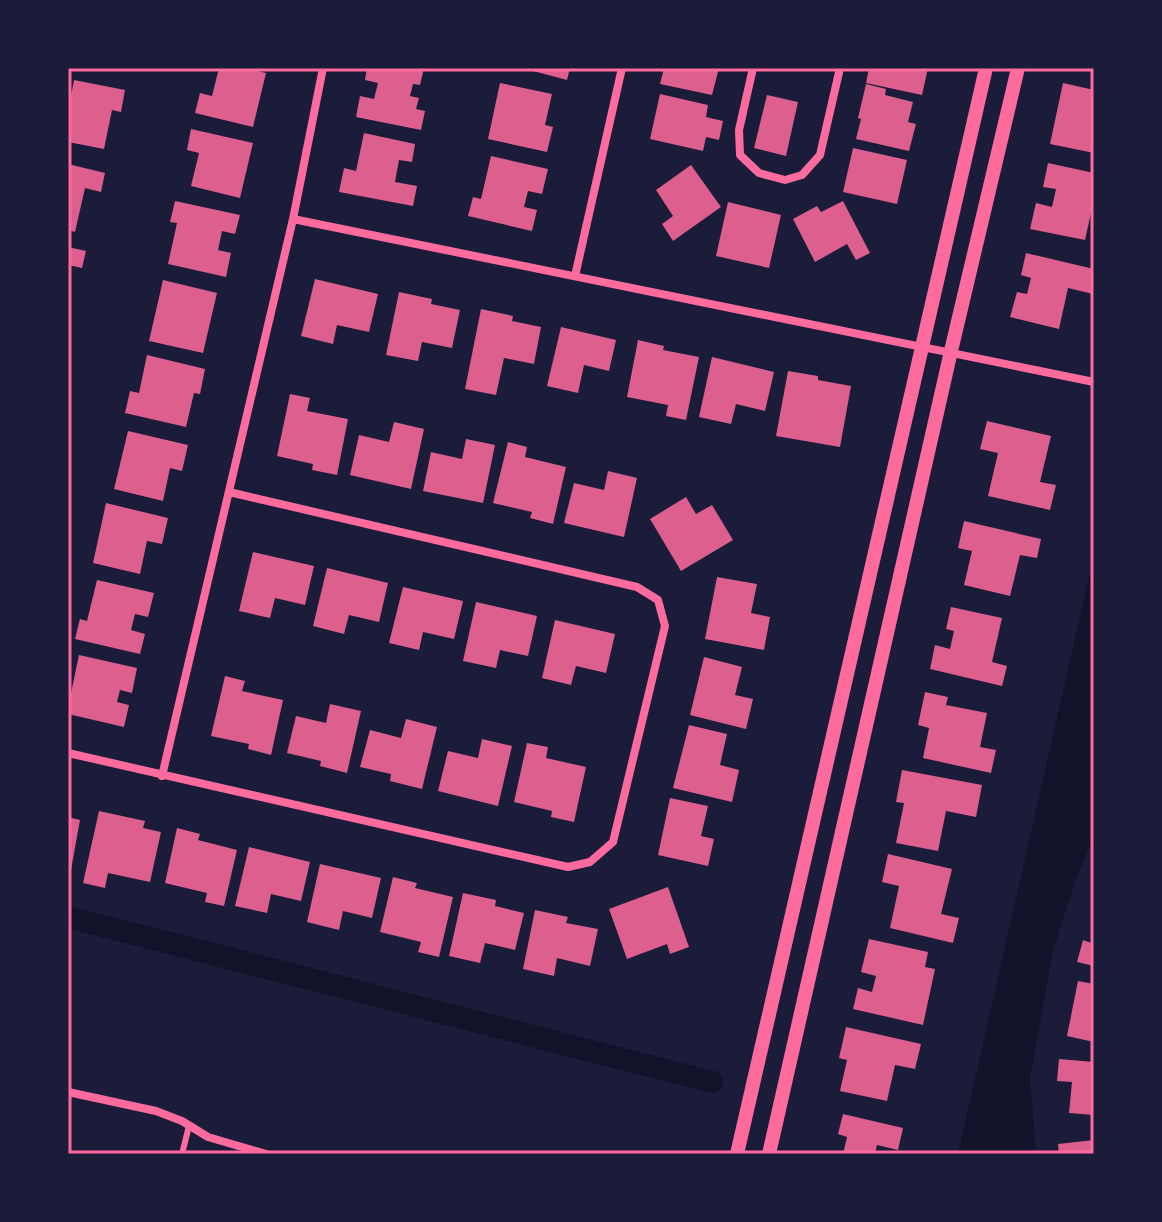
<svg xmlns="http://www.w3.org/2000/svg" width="1162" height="1222" viewBox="0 0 1162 1222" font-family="Commissioner,sans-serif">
  <rect width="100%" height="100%" fill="#1b1b3a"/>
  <path fill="#12122b" d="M1094 555V837L1077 876 1053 950 1030 1078 1036 1154H958Z"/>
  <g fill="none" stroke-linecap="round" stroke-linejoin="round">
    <path stroke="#12122b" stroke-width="22" d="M68 917 712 1082"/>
  </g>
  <path fill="#dd5f8e" d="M219 68H246L266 73 253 127 195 113 200 93 212 96Z
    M367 68H424L420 85 413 84 410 96 419 98 416 109 425 111 421 130 356 117 360 96 374 99 378 83 365 80Z
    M522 68H570L567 80Z
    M664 68H719L712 95 660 84Z
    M869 68H928L922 95 866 83Z
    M74 80 125 90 121 112 112 110 104 149 68 142V111Z
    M500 83 552 94 545 125 553 127 547 152 488 139Z
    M1063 83 1094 90V153L1050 144Z
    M866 84 886 89 885 95 913 102 908 122 916 124 909 151 856 139 861 119 858 118Z
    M660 94 708 105 706 117 723 121 719 140 706 137 703 151 650 139Z
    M767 95 798 102 786 156 754 148Z
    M191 129 253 143 240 198 191 186 199 153 187 150Z
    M364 133 415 144 412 162 399 160 395 182 417 186 413 206 339 192 344 168 356 171Z
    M853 148 907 160 897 204 843 192Z
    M491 156 548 169 542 194 528 191 524 207 537 210 532 231 468 216 473 197 481 199Z
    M1048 163 1094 173V199L1085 240 1030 229 1036 203 1052 207 1056 189 1043 187Z
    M68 164 105 173 101 192 85 188 75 232 68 230Z
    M691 165 721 207 673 241 662 224 673 216 656 190Z
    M175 201 240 215 235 234 222 231 218 250 231 253 226 277 168 264 177 223 170 222Z
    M843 201 870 253 856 260 847 244 815 262 793 219 817 206 821 212Z
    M728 202 781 215 769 268 716 256Z
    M68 247 86 251 82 268 68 265Z
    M1026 253 1094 269 1093 294 1068 288 1059 329 1010 317 1017 292 1027 294 1031 278 1021 275Z
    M315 279 378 294 369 332 337 325 333 344 301 336Z
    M163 280 217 293 203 353 149 341Z
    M399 292 432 299 431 304 460 310 452 348 422 342 418 361 386 355Z
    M481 309 513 316 512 321 541 327 534 364 504 358 496 395 465 389Z
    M561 327 616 340 609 371 584 365 578 393 547 386Z
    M638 340 664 346 663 350 699 357 686 420 666 416 668 405 627 397Z
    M147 355 205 369 200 394 194 393 186 427 125 413 130 391 139 393Z
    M712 357 774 372 765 411 736 404 731 424 699 417Z
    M788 371 818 376V380L851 386 840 447 776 436Z
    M290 394 310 398 307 411 348 419 337 475 312 470 313 464 277 456Z
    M987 421 1051 436 1040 482 1056 485 1050 510 988 496 998 453 980 449Z
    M394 422 424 429 411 489 350 475 359 435 389 442Z
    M128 431 188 445 182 471 170 468 163 501 114 489Z
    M466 439 495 445 483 503 423 491 431 452 462 459Z
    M508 442 527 447 525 457 566 467 553 524 530 518 532 512 493 503Z
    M608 471 637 478 624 537 564 523 574 483 604 490Z
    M686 497 696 514 712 505 733 540 681 571 650 519Z
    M106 503 168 518 162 544 147 541 140 574 93 563Z
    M964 521 1041 539 1037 558 1020 555 1010 596 964 585 972 551 958 548Z
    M253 552 314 566 305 605 275 598 270 618 239 611Z
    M327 568 388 583 379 622 349 615 344 634 313 626Z
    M717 577 757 584 751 613 770 617 764 650 705 639Z
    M97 580 154 593 148 617 135 614 131 630 145 634 140 654 75 639 80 619 87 621Z
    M403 587 463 601 454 639 423 632 419 650 389 643Z
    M476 602 537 616 528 656 500 650 496 668 463 661Z
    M951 607 1002 618 992 662 1007 666 1002 686 930 669 935 645 950 649 954 631 946 629Z
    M555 620 615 634 606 673 576 666 571 685 542 678Z
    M79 655 137 668 132 693 120 690 117 702 129 705 124 727 68 714V692L71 693Z
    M704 657 742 667 735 695 753 699 746 729 690 715Z
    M225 676 245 681 242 691 283 700 271 755 248 749 249 744 211 736Z
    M925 692 948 697 946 705 987 713 980 747 996 750 991 773 923 758 929 728 918 725Z
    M330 704 361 711 347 773 320 766 321 761 287 753 296 716 326 723Z
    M406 719 437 727 422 789 390 781 391 774 360 767 370 730 401 738Z
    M689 725 727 734 720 765 739 770 732 802 673 788Z
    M482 739 512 746 498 806 438 791 448 751 478 758Z
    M527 743 548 747 546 758 586 767 574 822 551 817 552 811 514 802Z
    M902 770 982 785 976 817 946 811 938 851 896 843 904 803 896 802Z
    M670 798 708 806 701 836 714 839 708 866 658 855Z
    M99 811 145 821 143 828 161 832 150 882 108 873 105 888 83 883Z
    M68 817 80 820 71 870H68Z
    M177 828 200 834 198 840 237 850 224 906 205 902 207 893 165 883Z
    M249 847 310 862 301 901 271 894 267 913 235 906Z
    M888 854 952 869 941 914 959 918 953 943 890 928 899 886 882 882Z
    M320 864 381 878 372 918 343 911 339 930 307 922Z
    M393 877 417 883 415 888 453 897 439 957 418 952 421 942 380 932Z
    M668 887 689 947 670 954 667 944 627 959 609 909Z
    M463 893 496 900 495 906 524 913 515 950 485 943 480 963 449 956Z
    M535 910 568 917 566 923 598 929 590 966 557 958 554 976 523 969Z
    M869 939 928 952 925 967 935 969 923 1025 853 1009 858 988 872 992 876 976 861 972Z
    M1083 940 1094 944V966L1077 962Z
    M1078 981 1094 984V1042L1067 1036Z
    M846 1027 921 1044 915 1069 895 1065 887 1101 840 1091 847 1060 839 1058Z
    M1059 1059 1094 1062V1115L1069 1113 1072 1082 1057 1081Z
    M843 1114 903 1128 898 1150 877 1145 875 1154H843L847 1137 838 1134Z
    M1094 1140V1154H1059L1058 1144Z"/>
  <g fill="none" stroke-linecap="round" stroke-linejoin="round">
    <path stroke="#ff6b9d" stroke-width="6" d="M182 1154 189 1126"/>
    <path stroke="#ff6b9d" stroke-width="8" d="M753 68 739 130 740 155 759 173 785 180 802 175 820 155 840 68
      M293 219 1094 382
      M575 276 622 68
      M68 753 568 867 590 862 613 842 665 626 658 600 637 587 229 492
      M162 776 293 219 323 68
      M68 1092 156 1111 182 1121 208 1137 266 1154"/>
    <path stroke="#ff6b9d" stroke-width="14" d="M737 1154 986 68
      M769 1154 951 351 1018 68"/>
  </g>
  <rect width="1162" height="1222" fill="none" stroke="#1b1b3a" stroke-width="140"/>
  <rect x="70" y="70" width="1022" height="1082" fill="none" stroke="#ff6b9d" stroke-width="3"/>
</svg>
